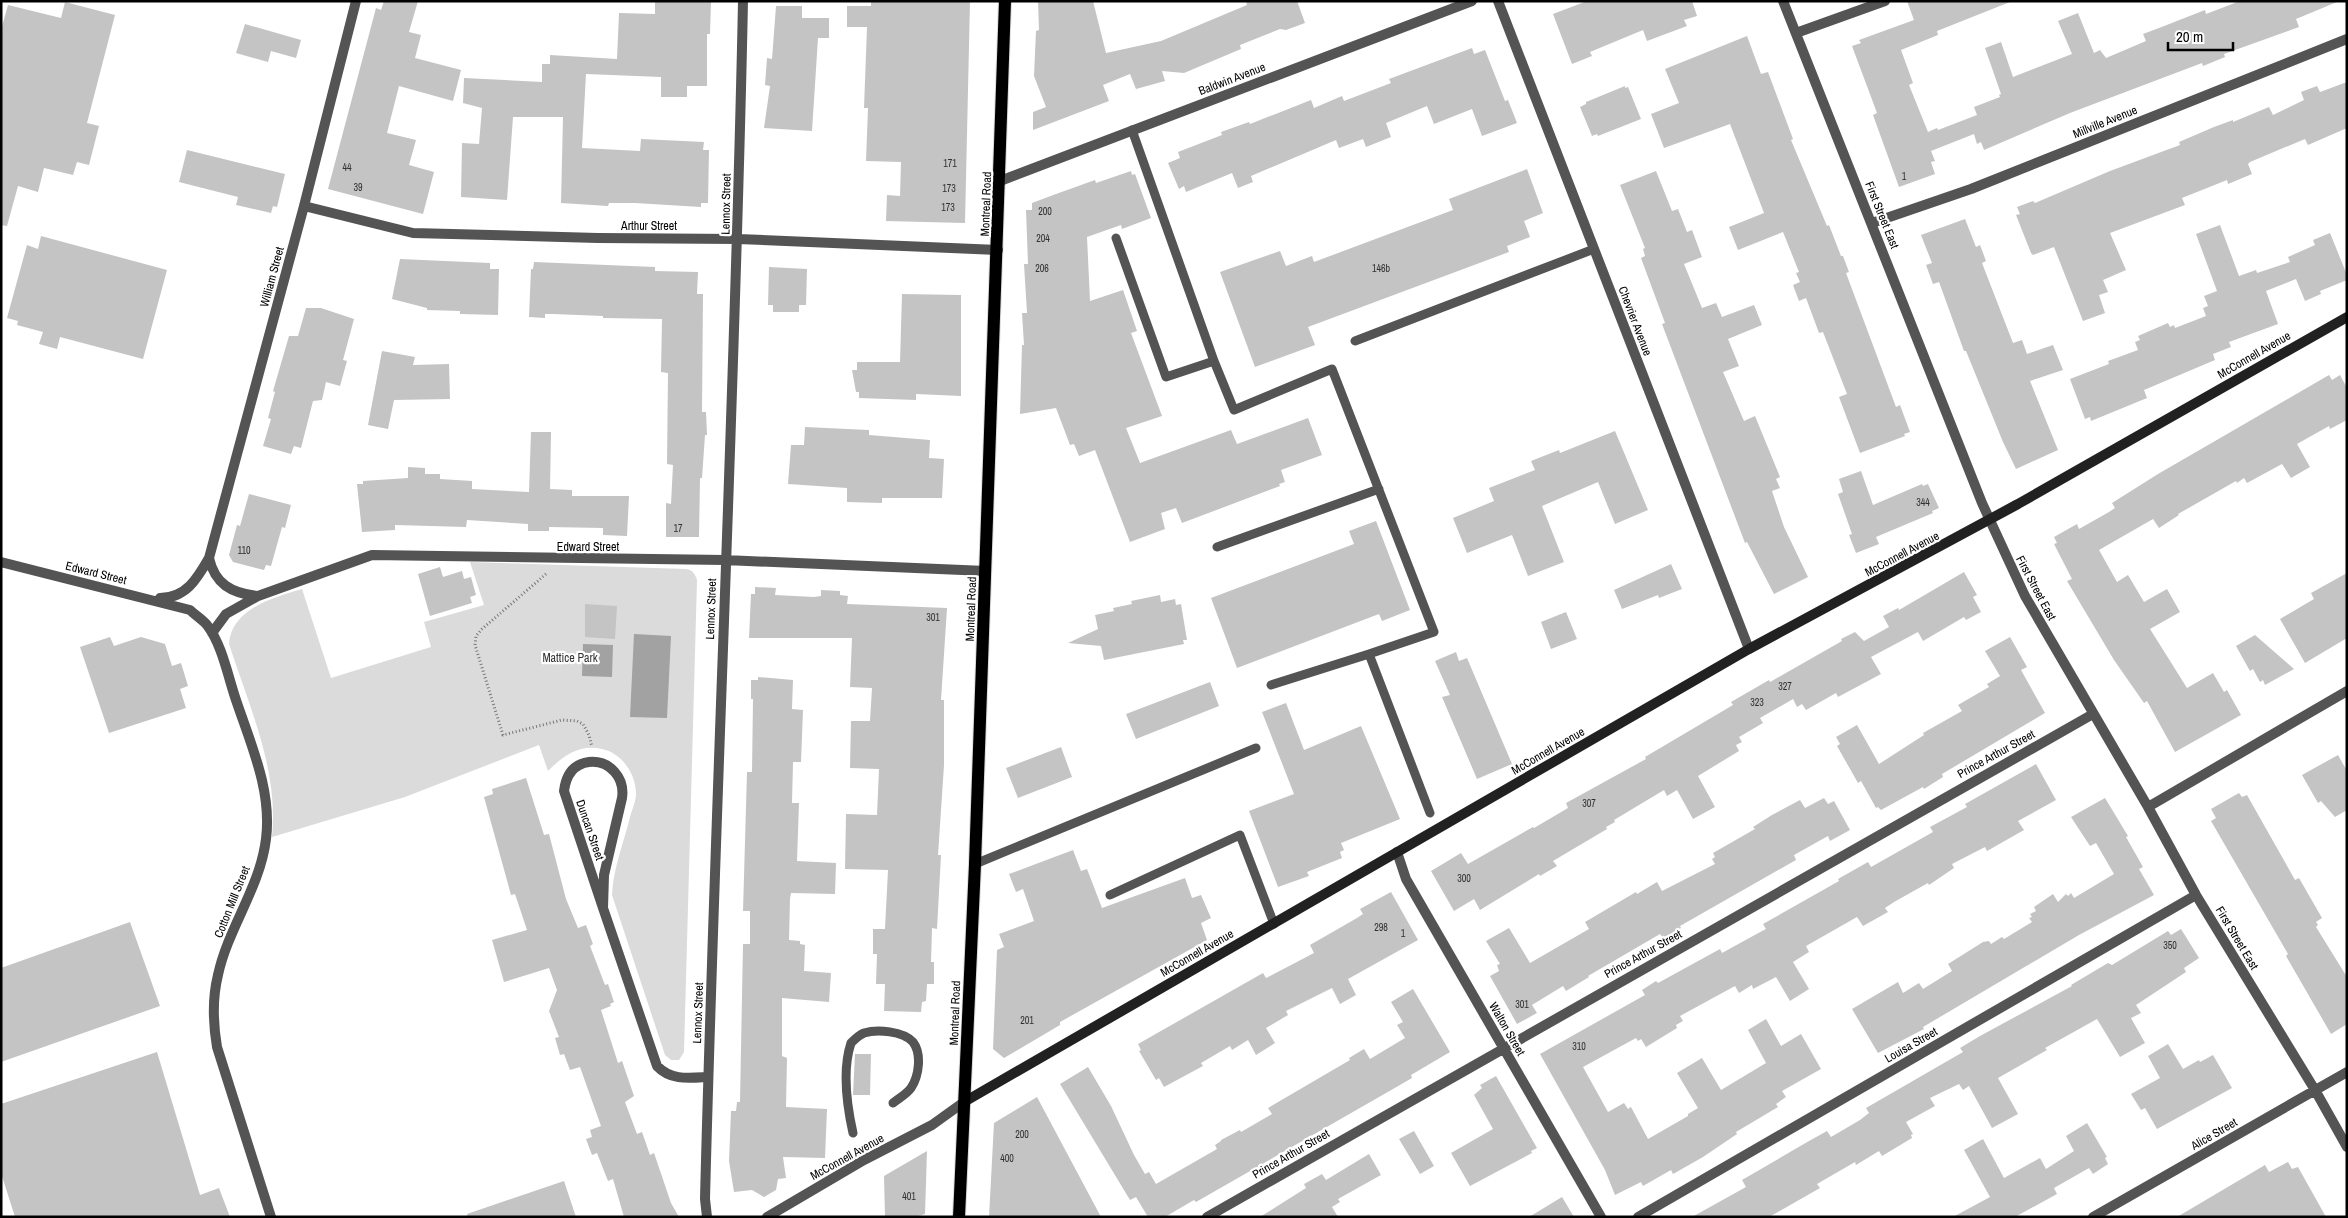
<svg xmlns="http://www.w3.org/2000/svg" width="2348" height="1218" viewBox="0 0 2348 1218" font-family="'Archivo Narrow',sans-serif">
  <rect width="100%" height="100%" fill="#fff"/>
  <path fill="#dbdbdb" d="M470 562 686 569C693 570 695 574 697 580L684 1052 679 1060H671L665 1055 612 895C613 869 624 842 630 817 632 810 636 801 636 794 636 774 622 753 602 749 579 744 563 756 548 771L539 745 405 797 272 837C279 770 249 706 229 644 232 608 273 598 302 589L331 678 431 647 424 622 484 605Z"/>
  <path fill="#a2a2a2" d="M634 634 671 636 667 718 630 717Z
    M583 644 613 645 612 677 582 676Z"/>
  <path fill="#c4c4c4" d="M384 1H418L409 32 421 35 415 58 461 70 453 101 399 86 387 133 416 140 409 165 434 172 423 214 328 189 376 8 381 10Z
    M655 1H711L710 34H707V86H687V97H661V77L586 74 582 148 640 151 641 139 704 142 703 150H709L708 203H701V207L635 203H609L608 206 561 203 563 117H513L507 200 461 197 462 143 479 144 482 108 463 103 464 78 542 82V64H550V55L617 59 619 13 655 14Z
    M871 1H970L965 223 886 221 887 195 900 196 901 162 866 161 868 108H864L867 27H847V6H871Z
    M1038 1H1093L1106 53 1161 41 1247 5 1246 1H1297L1305 23 1286 30 1280 29 1240 45 1241 49 1184 73 1162 71 1165 81 1136 89 1130 74 1103 85 1109 101 1033 130V112L1046 107 1034 76 1036 31 1039 30Z
    M1587 1H1692L1697 16 1684 20 1687 26 1647 41 1643 30 1590 52 1592 56 1572 64 1553 14Z
    M1907 1 2010 2 1937 31 1938 35 1901 50 1913 83 1909 85 1928 132 1937 128 1938 130 1977 115 1974 107 2000 97 1999 95 2001 94 1985 48 2001 42 2013 77 2072 54 2058 21 2078 13 2094 53 2100 50 2106 58 2146 41 2143 34 2159 28 2205 10 2206 14 2240 1 2337 2 2296 19 2299 27 2224 54 2225 57 2203 66 2202 63 2070 113 1984 150 1981 142 1977 144 1974 134 1931 151 1935 161 1931 162 1935 174 1899 187 1873 115 1877 113 1852 46 1861 43 1859 40 1914 20Z
    M65 2 115 15 87 123 99 126 89 165 77 162 73 175 44 168 38 192 18 186 7 226 1 225V30L8 5 61 18Z
    M776 6H802V18H829V38H818L812 131 764 128 770 86 765 85 767 58 772 59Z
    M245 24 301 40 296 58 271 51 268 62 236 53Z
    M1747 36 1761 74 1768 72 1793 139 1791 140 1827 226 1829 225 1841 256H1843L1849 272 1846 273 1896 407 1900 405 1910 432 1904 434 1905 436 1860 453 1839 397 1847 394 1823 332 1819 333 1806 298 1799 301 1793 285 1800 282 1796 273 1799 272 1783 232 1738 250 1729 227 1764 213 1730 124 1664 148 1651 114 1679 103 1665 69Z
    M1472 48 1474 54 1485 50 1505 101 1508 100 1517 123 1482 136 1472 109 1434 124 1427 106 1386 123 1391 137 1366 147 1363 139 1339 148 1336 140 1251 176 1253 182 1238 188 1232 173 1186 192 1184 186 1179 189 1168 163 1180 158 1178 152 1222 135 1221 132 1249 122 1250 124 1311 100 1314 108 1342 96 1344 101 1391 83 1389 79Z
    M2347 82V128L2308 145 2305 139 2250 162 2248 164 2252 174 2228 184 2227 180 2182 198 2185 205 2110 233 2126 270 2103 280 2108 292 2099 295 2105 313 2083 321 2054 247 2033 255 2031 253 2016 215 2020 214 2017 207 2033 201 2035 203 2110 171 2180 145 2179 142 2214 127 2233 120V122L2269 107 2273 115 2304 100 2301 92 2317 86 2320 92Z
    M1625 86V88L1628 87 1641 119 1598 136 1597 134 1592 136 1580 107 1586 104V102Z
    M187 150 285 174 277 207 273 206 271 213 236 205 238 197 179 182Z
    M1527 169 1543 213 1524 221 1530 237 1507 246 1509 252 1308 327 1315 345 1255 367 1220 272 1280 251 1286 266 1312 256 1314 262 1453 210 1449 199Z
    M1131 171 1132 175 1135 174 1151 218 1122 229 1121 225 1087 237 1090 301 1123 290 1137 331 1131 333 1162 416 1126 428 1140 463 1231 430 1237 444 1308 418 1322 455 1281 470 1285 482 1279 484 1280 486 1182 523 1176 508 1161 513 1165 529 1130 542 1095 450 1079 456 1074 444 1070 445 1056 408 1020 414 1022 345H1024L1022 313H1027L1024 264H1028L1026 210H1032V203L1056 194 1095 180 1096 183Z
    M1656 171 1672 211 1678 209 1687 232 1692 230 1702 257 1684 264 1702 308 1716 303 1722 317 1754 305 1762 325 1728 339 1739 366 1723 372 1744 421 1755 416 1780 477 1776 479 1780 488 1772 491 1784 527 1808 577 1774 594 1747 542 1745 543 1662 324 1665 323 1641 258 1645 256 1643 249 1645 248 1620 185Z
    M1965 219 1976 247 1980 245 1986 261 1982 263 2013 343 2022 340 2027 354 2053 345 2063 370 2030 381 2058 450 2016 469 2003 442 1966 351H1964L1939 282 1933 284 1926 265 1932 263 1921 235Z
    M2220 225 2239 276 2256 270 2257 273 2290 262 2288 257 2315 245 2313 240 2330 233 2347 275V280L2320 291 2321 294 2305 301 2296 279 2266 291 2278 324 2229 342 2231 347 2213 354 2215 360 2144 390 2147 398 2091 421 2090 417 2085 419 2070 379 2109 364 2108 361 2138 350 2135 342 2140 340 2138 336 2168 323 2170 327 2174 325 2175 328 2206 316 2203 308 2208 306 2204 296 2217 291 2196 234Z
    M41 236 167 270 143 359 60 337 57 349 39 344 43 332 17 325 18 321 7 318 27 245 38 249Z
    M400 259 490 263V269H499L498 315 460 314V311L427 310V308L392 299Z
    M534 262 655 267V271L698 272 697 294H703L702 412H706L707 435H705L702 478H700L699 537H666V503L671 504 673 465 667 464 668 373 661 372 662 319 603 318V316L553 314H545V318L529 317 531 269H533Z
    M769 267 807 269 806 305H799V312H773V305H768Z
    M902 294 961 295V396L916 394V400L859 398V392H856L852 370H857V362H900Z
    M306 308H321L354 319 343 360 347 361 340 386 326 382 322 400 313 401 301 448 294 446 291 454 263 446 271 419 268 418 275 392 273 391 289 336H298Z
    M382 351 415 357 413 365 449 364 450 399 394 400 388 429 368 425Z
    M2329 375 2332 380 2340 375 2347 388V420L2330 429 2329 426 2297 444 2310 467 2291 478 2282 464 2247 483 2244 478 2237 483 2236 481 2178 514 2179 515 2159 528 2153 519 2099 550 2117 582 2128 575 2144 602 2167 589 2180 612 2150 629 2187 688 2213 673 2224 692 2227 690 2241 715 2175 752 2147 701 2144 703 2114 660 2067 581 2072 579 2054 544 2057 543 2054 537 2077 524 2079 529 2109 512 2115 508 2112 503 2158 474Z
    M805 427 869 430V435L930 440 929 458 944 459 942 498H882V503L847 502V488L788 484 791 445H804Z
    M1615 431 1648 510 1615 524 1598 482 1542 506 1564 562 1528 576 1512 535 1467 553 1453 518 1494 501 1489 488 1535 470 1531 461 1559 450 1560 453Z
    M531 432H551L550 489 572 490V496H629L627 536 603 535V528L549 527V531H528V524L467 520 466 527 395 525V530L362 532 357 484H363V481L408 478V467L425 468V474H440V479L472 481V489L529 492Z
    M1861 471 1873 505 1922 484 1923 486 1928 484 1939 508 1932 511 1933 513 1876 537 1879 544 1856 553 1849 535 1852 534 1838 494 1843 492 1839 479Z
    M249 494 291 505 285 528 282 527 271 566 266 565 264 570 233 562 229 555 237 525 240 526Z
    M1376 521 1410 610 1382 621 1379 614 1237 668 1211 598 1354 544 1349 531Z
    M1671 564 1682 589 1659 598 1658 595 1622 609 1614 590Z
    M440 567 443 577 462 571 464 579 471 577 476 595 470 597 472 603 430 616 418 574Z
    M1964 572 1977 595 1973 597 1981 612 1966 620 1964 617 1923 641 1918 632 1871 657 1881 674 1838 697 1836 693 1806 710 1802 704 1797 707 1793 699 1760 718 1763 723 1739 737 1742 742 1736 745 1739 751 1698 776 1715 807 1693 819 1677 790 1667 796 1664 790 1614 820 1615 822 1606 827 1607 829 1553 861 1557 866 1540 876 1539 874 1480 910 1474 899 1454 911 1431 871 1461 853 1468 864 1533 827 1534 828 1568 808 1566 803 1646 759 1645 757 1733 705 1731 702 1769 680 1770 682 1842 641 1841 639 1855 632 1864 641 1889 627 1883 616 1898 608 1899 610Z
    M2347 573V638L2305 663 2280 619 2314 599 2311 593Z
    M755 587 776 588 775 595 814 597 821 596V590L840 591V595L848 596 847 604 947 608 941 700H944V765L938 855H941L937 929 932 928 931 962H934V984H927L926 1001 922 1002 921 1012 884 1011 885 984H876L877 954H873V929H885L888 870 845 869 846 814 877 815 879 769 850 768 851 721H870L872 688 850 687 852 638H749L751 594H755Z
    M1160 595 1161 602 1175 599 1176 605 1181 604 1187 640H1183L1184 644 1104 660 1101 646 1068 643 1098 629 1095 615 1114 611 1113 608 1132 604 1131 601Z
    M585 604 617 606 615 639 585 637Z
    M1566 612 1577 639 1551 649 1541 622Z
    M2255 635 2294 669 2265 685 2263 680 2260 682 2253 669 2250 671 2236 646Z
    M110 637 114 646 141 637 165 644 172 666 181 663 188 686 180 689 186 708 109 733 80 647Z
    M2010 637 2027 667 2021 670 2045 713 1942 774 1943 777 1924 789 1923 787 1881 810 1878 807 1876 808 1861 781 1858 783 1837 746 1840 744 1836 737 1857 725 1879 764 1924 735 1923 733 1962 711 1958 705 1989 687 1987 684 2000 676 1985 651Z
    M1456 652 1459 661 1467 658 1512 764 1477 779 1442 697 1450 695 1435 661Z
    M758 677 793 680 792 709 803 710 801 762H793L792 803H799L797 861 836 863 835 894 791 893 790 899 789 940 800 941V944L805 945 804 971 831 973 829 1002 782 998V1056L787 1058 786 1107 827 1109 825 1158 783 1157 786 1178 778 1179 776 1190 764 1197 752 1190 734 1192 729 1161 731 1111H736L737 1102H740L743 944H750V911H743L747 772H752L753 699H751V680H758Z
    M1210 682 1219 706 1136 739 1126 714Z
    M1286 703 1304 750 1361 726 1400 819 1341 843 1344 850 1340 852 1342 858 1307 872 1309 876 1278 887 1249 811 1294 794 1262 712Z
    M1061 747 1072 777 1018 798 1006 768Z
    M2338 755 2347 771V810L2335 817 2321 801 2318 803 2302 775Z
    M2036 764 2056 800 2018 821 2024 830 1987 851 1985 847 1952 864 1954 868 1929 885 1928 883 1894 902 1885 908 1888 912 1863 926 1857 917 1806 946 1809 952 1793 962 1809 989 1790 1001 1776 977 1753 989 1752 985 1739 993 1735 986 1680 1016 1683 1021 1676 1025 1677 1028 1646 1047 1641 1039 1638 1041 1636 1038 1583 1067 1608 1112 1624 1103 1628 1109 1631 1107 1648 1139 1688 1116V1114L1698 1108 1677 1073 1702 1058 1721 1090 1766 1063 1748 1030 1766 1019 1781 1046 1801 1034 1821 1069 1782 1091 1786 1097 1776 1104 1778 1107 1736 1132 1737 1134 1703 1157 1673 1174 1671 1170 1643 1186 1641 1182 1615 1195 1605 1170 1540 1054 1645 995 1642 990 1656 981 1658 983 1720 949 1722 953 1762 931 1766 929 1763 924 1839 881 1838 879 1868 862 1871 867 1933 832 1930 827 1967 807 1965 804Z
    M526 778 544 835 549 834 566 899 578 928 586 925 593 944 590 946 605 985 608 984 614 1002 610 1004 611 1006 601 1010 618 1063 622 1061 634 1096 625 1102 637 1134 642 1132 650 1155 654 1153 671 1203 679 1217H624L613 1179 608 1181 597 1153 592 1155 586 1139 592 1137 590 1130 601 1126 580 1067 570 1070 564 1054 560 1055 555 1038 559 1037 549 1011 557 990 549 968 504 982 492 940 527 930 515 894 511 895 484 797 493 794 492 789Z
    M2239 793 2242 797 2247 795 2295 880 2299 878 2322 918 2316 922 2318 925 2316 927 2347 977V1024L2331 1034 2286 956 2288 954 2211 821 2216 818 2211 809Z
    M1824 798 1828 804 1834 801 1850 830 1830 841 1828 836 1794 855 1796 860 1680 926 1681 928 1663 938 1660 934 1588 976 1589 977 1566 991 1563 986 1532 1005 1537 1013 1517 1024 1490 976 1499 971 1497 965 1500 964 1486 941 1509 928 1530 963 1589 929 1585 922 1636 892 1637 894 1657 882 1662 891 1715 864 1712 859 1715 857 1713 853 1755 829 1753 827 1772 815 1800 800 1805 808Z
    M2105 798 2128 836 2126 837 2143 867 2139 869 2154 895 2079 935 1923 1027 1924 1029 1878 1053 1852 1009 1898 982 1903 993 1919 983 1923 989 1952 971 1948 964 1983 942 1989 941 1991 944 2002 937 2004 939 2032 922 2029 918 2032 917 2030 914 2036 911 2034 907 2053 894 2058 902 2066 894 2068 896 2071 893 2074 898 2114 874 2096 843 2090 846 2071 817Z
    M1073 850 1081 871 1087 869 1102 908 1185 878 1192 898 1201 895 1211 918 1201 923 1207 940 1060 1022V1025L1004 1058 993 1049 997 950 1004 947 999 934 1034 921 1023 889 1016 892 1009 874Z
    M1391 892 1418 940 1348 979 1356 995 1340 1004 1332 988 1286 1011 1288 1015 1266 1028 1275 1043 1256 1055 1248 1040 1232 1050 1230 1046 1201 1063 1203 1066 1164 1087 1159 1078 1156 1080 1139 1051 1141 1050 1138 1044 1263 973 1266 978 1314 953 1310 945 1357 918 1363 914 1360 909Z
    M130 922 160 1006 1 1062V968Z
    M2181 929 2199 958 2184 968 2186 972 2136 1005 2141 1013 2131 1018 2145 1043 2120 1057 2097 1019 2045 1048 2047 1050 1998 1078 2018 1114 1992 1128 1969 1086 1963 1090 1959 1084 1930 1098 1935 1106 1906 1122 1913 1134 1911 1135 1912 1138 1882 1156 1879 1151 1856 1165 1855 1162 1817 1184 1820 1188 1769 1217H1692L1746 1187 1742 1180 1809 1141 1827 1131 1831 1137 1860 1120 1869 1113 1866 1108 1963 1052 1960 1048 1980 1036 2072 986 2071 985 2108 963 2112 965 2168 931 2171 935Z
    M1413 989 1450 1052 1411 1075 1412 1078 1393 1089 1196 1202 1194 1200 1165 1217H1148L1136 1197 1130 1200 1060 1084 1088 1067 1111 1106 1134 1155 1145 1174 1149 1172 1156 1184 1217 1149 1215 1145 1221 1141V1140L1240 1130 1241 1132 1272 1114 1268 1108 1350 1060 1349 1058 1364 1049 1370 1059 1405 1038 1397 1025 1403 1022 1391 1002Z
    M2168 1044 2183 1069 2199 1060 2200 1062 2213 1055 2232 1088 2157 1129 2145 1108 2141 1110 2131 1094 2160 1078 2148 1056Z
    M157 1052 200 1195 219 1188 230 1217H15L1 1173V1104Z
    M855 1054H871L870 1095H853Z
    M1496 1076 1537 1148 1531 1151 1532 1153 1470 1186 1451 1153 1493 1129 1474 1095 1482 1088 1480 1085Z
    M1037 1097 1101 1217H989L994 1123Z
    M2087 1123 2107 1157 2105 1158 2108 1164 2093 1174 2089 1168 2054 1188 2057 1194 2015 1217H1953L1990 1197 1964 1150 1983 1139 2004 1178 2040 1158 2046 1169 2074 1151 2066 1136Z
    M1414 1131 1434 1166 1420 1174 1399 1139Z
    M927 1151 925 1214 915 1217H885L884 1176Z
    M1369 1154 1381 1175 1338 1199 1340 1202 1332 1207 1338 1217H1260L1306 1188 1304 1184 1322 1174 1326 1180Z
    M2288 1162 2292 1169 2298 1167 2326 1217H2177L2265 1165 2269 1172Z
    M564 1181 576 1217H468L467 1214Z
    M1562 1197 1574 1217H1529Z"/>
  <g fill="none" stroke-linecap="round" stroke-linejoin="round">
    <defs>
      <path id="primary" d="M959 1217 975 864 1005 1"/>
    </defs>
    <use href="#primary" stroke="#dbdbdb" stroke-width="14"/>
    <path stroke="#767676" stroke-width="3" stroke-dasharray="1 2.5" stroke-linecap="butt" d="M546 574 482 629 476 636 475 645 503 735 562 720 577 721 583 724 589 735 592 747"/>
    <path stroke="#545454" stroke-width="9" d="M1132 130 1214 361 1234 410 1332 369 1434 632 1369 654 1430 813
      M1116 238 1166 377 1214 361
      M1355 341 1594 249
      M1217 547 1379 489
      M1271 685 1369 654
      M975 864 1256 748
      M1110 895 1240 835 1274 924
      M853 1133C847 1106 842 1070 851 1043 855 1039 859 1035 864 1033 877 1029 903 1031 913 1042 922 1054 919 1076 911 1088 907 1094 899 1098 893 1103"/>
    <path stroke="#545454" stroke-width="10" d="M1498 1 1749 649
      M1783 1 1982 503 2025 596 2148 807 2196 895 2315 1090 2347 1147
      M1796 33 1885 1
      M1000 181 1472 1
      M304 206 413 233 598 238 738 239 998 250
      M1872 223 1971 189 2347 39
      M209 558 304 206 356 1
      M1 562 190 610C195 615 202 619 207 625 223 646 228 678 237 703 252 747 272 792 266 839 260 888 228 928 218 975 212 999 213 1023 217 1047L271 1217
      M160 598C186 598 197 579 209 558 215 584 231 593 257 596
      M212 633 226 614 258 596 372 555 725 560 986 571
      M589 762C610 760 625 778 622 798L604 875 603 908 564 791C566 775 573 764 589 762Z
      M2148 807 2347 691
      M1397 852 1406 879 1601 1217
      M603 908 657 1066C671 1081 690 1078 708 1077
      M707 1217 705 1199C715 800 735 401 743 1
      M767 1217 864 1160 932 1125 964 1102
      M1207 1217 2093 714
      M1638 1217 2196 895
      M2093 1217 2347 1072"/>
    <path stroke="#212121" stroke-width="10" d="M964 1102 1749 649 2018 504 2347 317"/>
    <use href="#primary" stroke="#000" stroke-width="12"/>
  </g>
  <g text-anchor="middle" stroke-width="4.5" stroke-linejoin="round" paint-order="stroke">
    <g font-size="10" fill="#313131">
      <text x="950" y="167">171</text>
      <text x="347" y="171">44</text>
      <text x="1904" y="180">1</text>
      <text x="358" y="191">39</text>
      <text x="949" y="192">173</text>
      <text x="948" y="211">173</text>
      <text x="1045" y="215">200</text>
      <text x="1043" y="242">204</text>
      <text x="1042" y="272">206</text>
      <text x="1381" y="272">146b</text>
      <text x="1923" y="506">344</text>
      <text x="678" y="532">17</text>
      <text x="244" y="554">110</text>
      <text x="933" y="621">301</text>
      <text x="1785" y="690">327</text>
      <text x="1757" y="706">323</text>
      <text x="1589" y="807">307</text>
      <text x="1464" y="882">300</text>
      <text x="1381" y="931">298</text>
      <text x="1403" y="937">1</text>
      <text x="2170" y="949">350</text>
      <text x="1522" y="1008">301</text>
      <text x="1027" y="1024">201</text>
      <text x="1579" y="1050">310</text>
      <text x="1022" y="1138">200</text>
      <text x="1007" y="1162">400</text>
      <text x="909" y="1200">401</text>
    </g>
    <g font-size="12" fill="#000" stroke="#fff">
      <text transform="translate(1232 79) rotate(-21)" y="4">Baldwin Avenue</text>
      <text transform="translate(2105 122) rotate(-22)" y="4">Millville Avenue</text>
      <text transform="translate(726 204) rotate(-89)" y="4">Lennox Street</text>
      <text transform="translate(986 204) rotate(-88)" y="4">Montreal Road</text>
      <text transform="translate(1882 215) rotate(68)" y="4">First Street East</text>
      <text x="649" y="230">Arthur Street</text>
      <text transform="translate(272 277) rotate(-75)" y="4">William Street</text>
      <text transform="translate(1635 321) rotate(69)" y="4">Chevrier Avenue</text>
      <text transform="translate(2254 355) rotate(-30)" y="4">McConnell Avenue</text>
      <text x="588" y="551">Edward Street</text>
      <text transform="translate(1902 554) rotate(-28)" y="4">McConnell Avenue</text>
      <text transform="translate(96 573) rotate(14)" y="4">Edward Street</text>
      <text transform="translate(2036 588) rotate(62)" y="4">First Street East</text>
      <text transform="translate(711 609) rotate(-88)" y="4">Lennox Street</text>
      <text transform="translate(971 609) rotate(-88)" y="4">Montreal Road</text>
      <text transform="translate(1548 751) rotate(-30)" y="4">McConnell Avenue</text>
      <text transform="translate(1996 754) rotate(-29)" y="4">Prince Arthur Street</text>
      <text transform="translate(590 830) rotate(71)" y="4">Duncan Street</text>
      <text transform="translate(232 902) rotate(-68)" y="4">Cotton Mill Street</text>
      <text transform="translate(2237 938) rotate(59)" y="4">First Street East</text>
      <text transform="translate(1197 953) rotate(-30)" y="4">McConnell Avenue</text>
      <text transform="translate(1643 954) rotate(-29)" y="4">Prince Arthur Street</text>
      <text transform="translate(698 1013) rotate(-88)" y="4">Lennox Street</text>
      <text transform="translate(955 1013) rotate(-88)" y="4">Montreal Road</text>
      <text transform="translate(1507 1029) rotate(60)" y="4">Walton Street</text>
      <text transform="translate(1911 1045) rotate(-30)" y="4">Louisa Street</text>
      <text transform="translate(2214 1134) rotate(-30)" y="4">Alice Street</text>
      <text transform="translate(1291 1154) rotate(-30)" y="4">Prince Arthur Street</text>
      <text transform="translate(847 1157) rotate(-29)" y="4">McConnell Avenue</text>
    </g>
    <g font-size="12" fill="#323232" stroke="#fff">
      <text x="570" y="662">Mattice Park</text>
    </g>
  </g>
  <rect width="2348" height="1218" fill="none" stroke="#000000" stroke-width="5"/>
  <path d="M2168 42v8h65v-8" fill="none" stroke="#000000" stroke-width="2.5"/>
  <text x="2176" y="42" font-size="15" fill="#000000" stroke="#ffffff" stroke-width="4" paint-order="stroke">20 m</text>
</svg>
